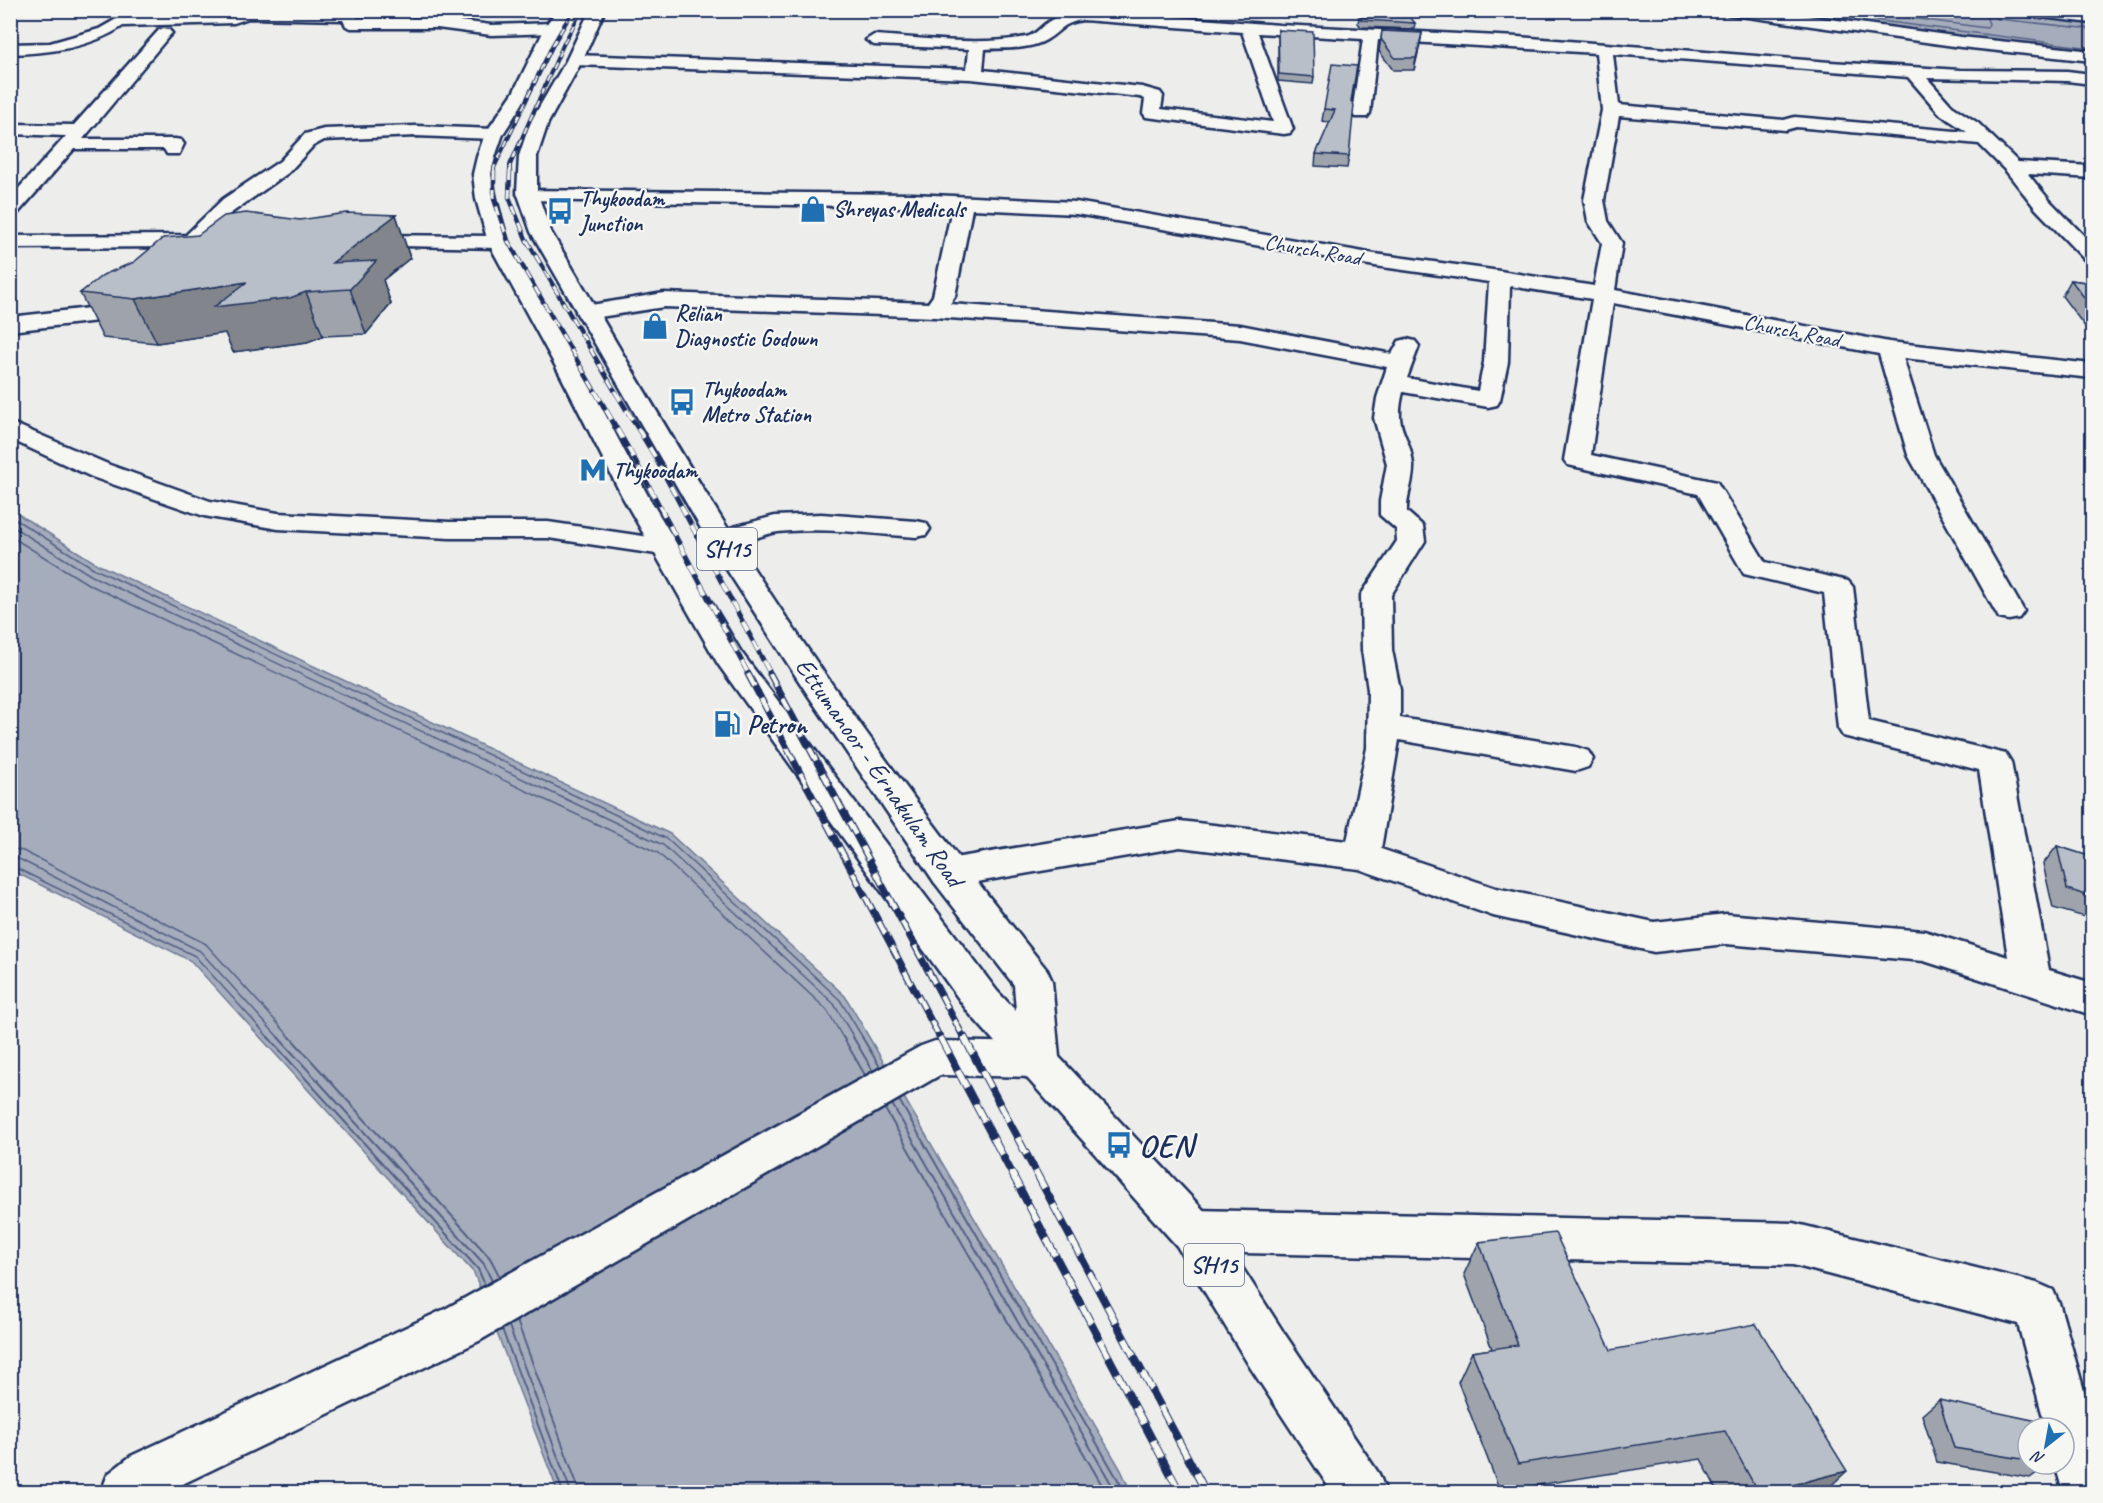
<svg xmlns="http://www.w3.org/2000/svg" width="2103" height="1503" viewBox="0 0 2103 1503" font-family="Caveat,sans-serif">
  <rect width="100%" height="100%" fill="#edeeec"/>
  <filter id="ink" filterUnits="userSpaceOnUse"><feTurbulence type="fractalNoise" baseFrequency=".0167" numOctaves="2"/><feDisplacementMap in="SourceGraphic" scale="12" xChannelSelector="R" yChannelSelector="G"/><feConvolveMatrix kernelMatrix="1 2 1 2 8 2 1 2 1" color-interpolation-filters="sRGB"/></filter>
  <g filter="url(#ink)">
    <path fill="#a5acbc" stroke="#6e7a96" stroke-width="1.5" d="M1974 10 2092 23V54L1751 11Z
      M10 509 97 564 670 834 845 996 1121 1470 1131 1492H558L474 1273 191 961 11 870Z"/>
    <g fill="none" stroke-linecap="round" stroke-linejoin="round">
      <path stroke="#526184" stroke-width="1.5" d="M1795 10 2092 48
        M1849 10 1987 28 1989 24 1984 10
        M1916 10 1972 17 1975 15V10
        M1992 10 1993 16 1998 19 2092 29
        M10 516 95 569 667 839 840 1000 863 1038
        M10 525 92 576 663 845 834 1004 854 1038
        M10 536 88 584 658 853 827 1010 843 1038
        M10 848 23 851 206 944 291 1038
        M10 857 19 859 200 951 279 1038
        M10 865 195 956 269 1038"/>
      <path stroke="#526184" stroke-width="2" d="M268 1037 478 1269 485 1285
        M278 1037 484 1264 492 1281
        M290 1037 490 1258 500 1277
        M843 1037 865 1075
        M853 1037 873 1071
        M862 1037 880 1067
        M899 1100 1125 1492
        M892 1104 1116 1492
        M885 1109 1106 1492
        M517 1321 580 1492
        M509 1326 571 1492
        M502 1329 563 1492"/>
      <defs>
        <path id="minor" d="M240 10 349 11 354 13 357 18H437L491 25 553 23 561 28 553 33 491 35 437 28H351L346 26 343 20 249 18 234 23 123 26C90 48 50 53 10 54V44L50 43 99 29 120 17 232 13Z
          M1083 10 1280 25 1518 37 1830 62 1960 70 2067 71 2092 74V84L2067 81 1927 78 1952 106 1978 123 2018 162 2092 166V178L2028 174 2050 201 2092 244V262L2085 260 2036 209 2006 171 1979 144 1796 127 1785 130 1619 116 1604 200 1608 221 1622 243 1615 290 1889 342 2092 364V378L1903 358 1934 455 2024 611 2019 618 2009 620 1999 618 1908 455 1879 354 1613 303 1591 455 1717 482 1765 562 1848 581 1853 587 1869 721 2006 754 2011 762 2049 970 2092 983V1015L1924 961 1726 944 1654 952 1493 916 1359 869 1180 847 948 887 935 883 930 873 935 863 948 859 1180 821 1347 841 1367 748 1368 690 1362 650 1361 595 1397 541 1396 529 1380 515V501L1387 464 1374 418 1377 398 1387 367 1240 339 935 317 664 307 587 319 579 317 576 312 579 307 664 293 928 303 933 296 952 208 527 200 520 198 517 194 520 190 912 194 1076 202 1375 254 1500 271 1594 286 1602 243 1588 221 1584 200 1602 110 1596 53 1378 40 1370 113 1367 117H1355L1352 113 1363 39 1258 33 1293 129 1290 133 1284 134 1146 117 1143 113 1145 99 1140 97 971 79 575 65 567 60 575 55 967 69 969 49 874 45 866 40 874 35C923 38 977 46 1026 37 1036 35 1040 27 1048 22 1059 15 1070 12 1083 10ZM1083 20 1242 32 1273 122 1161 109 1163 96 1160 92 1142 87 983 70 985 49C1004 48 1029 50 1046 40 1062 31 1061 23 1083 20ZM1613 54 1908 77 1940 114 1967 132 1795 117 1784 120 1619 105ZM972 209 1076 214 1375 266 1489 282 1484 362 1478 391 1407 378 1419 346 1415 341 1407 339 1399 341 1392 354 1240 325 950 304 955 296ZM1510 286 1592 299 1564 460 1568 465 1698 494 1744 574 1824 593 1838 728 1843 736 1979 770 2008 957 1924 931 1726 914 1654 922 1496 888 1381 849 1399 740 1576 771 1588 767 1593 759 1588 751 1576 747 1400 718V690L1392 650 1391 595 1425 541 1423 526 1407 512C1406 496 1414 481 1413 465 1410 432 1393 432 1403 392L1488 407 1497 405 1500 400 1508 362Z
          M1719 10H1763L1961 37 2092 51V61L1961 47 1726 14Z
          M2007 10H2058L2092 14V23L2014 14Z
          M164 28 169 30 172 33 169 36 83 139H175L181 140 184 144 179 154H167L164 149H74L17 214 10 216V198L66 136 10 134V124L74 125 159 30Z
          M416 126 494 129 500 130 503 134 500 138 494 139 416 136 324 140 313 146 288 173 227 216 200 244 178 277 170 278 162 277 159 272 176 247 10 248V236L186 235 223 199 280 161 305 134 324 129Z
          M361 235 498 236 505 238 508 242 505 246 498 248 354 245 351 241 354 237Z
          M136 300 144 302 147 307 144 312 116 319 10 331V317L116 305Z
          M10 422 110 465 210 501 278 513 450 522H548L663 539 673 541 677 547 673 553 663 555 548 538H450L278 529 204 516 92 477 10 439Z
          M821 514 916 521 926 523 930 529 926 535 916 537C871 534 824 527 778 532 756 535 734 550 711 545L707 539 711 533 775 516Z
          M935 1041 1039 1043 1053 1048 1059 1060 1053 1072 1039 1077 940 1075 479 1341 166 1492H101L108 1474 131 1456 445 1309 921 1046Z
          M1193 1210 1793 1223 2037 1283 2053 1290 2060 1306 2092 1419V1492H2063L2055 1464H2064V1428H2046L2018 1324 1793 1265 1193 1252 1177 1246 1171 1231 1177 1216Z"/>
        <path id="major" d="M558 10H573L563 23 529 93 503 134 495 157 491 174 496 199 508 242 586 378 648 496 741 652 997 991 1016 1011 1014 985 935 883 808 695 707 539 531 232 517 192 519 156 530 123 566 61 590 10H605L582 61 548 123 537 156V192L551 232C612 334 671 439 735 540 831 689 936 832 1047 970L1052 981 1059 1057 1209 1216 1284 1333 1379 1474 1386 1492H1332L1250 1367 1177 1246 969 1013 718 664 622 496 562 378 488 242 476 199 473 174 477 157 485 134 513 93 548 22Z"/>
      </defs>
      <use href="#minor" stroke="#1b2f5e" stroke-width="5"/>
      <use href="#major" stroke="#1b2f5e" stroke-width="5"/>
      <use href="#minor" fill="#f6f6f2" fill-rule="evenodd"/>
      <use href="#major" fill="#f6f6f2" fill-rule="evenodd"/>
      <defs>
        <path id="rail-far4" d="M494 172V168L552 46 568 19
          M510 172V165L563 45 582 10"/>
        <path id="rail-far3" d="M494 171V199L508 241 596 393
          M510 171 509 197 526 239 616 393"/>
        <path id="rail-far2" d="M595 391 635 460 749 675
          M615 391 654 455 771 675"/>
        <path id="rail-far1" d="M748 674 940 1038
          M770 674 964 1038"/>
        <path id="rail" d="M940 1037 1180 1492
          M964 1037 1206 1492"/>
      </defs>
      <use href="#rail-far4" stroke="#1b2f5e" stroke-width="4"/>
      <use href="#rail-far3" stroke="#1b2f5e" stroke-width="4.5"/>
      <use href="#rail-far2" stroke="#1b2f5e" stroke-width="5"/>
      <use href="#rail-far1" stroke="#1b2f5e" stroke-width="7"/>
      <use href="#rail" stroke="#1b2f5e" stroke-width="8"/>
      <use href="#rail-far4" stroke="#f6f6f2" stroke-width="2" stroke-dasharray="7" stroke-linecap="butt"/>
      <use href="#rail-far3" stroke="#f6f6f2" stroke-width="3" stroke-dasharray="9" stroke-linecap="butt"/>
      <use href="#rail-far2" stroke="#f6f6f2" stroke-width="4" stroke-dasharray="11" stroke-linecap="butt"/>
      <use href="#rail-far1" stroke="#f6f6f2" stroke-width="4.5" stroke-dasharray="14" stroke-linecap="butt"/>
      <use href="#rail" stroke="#f6f6f2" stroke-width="6" stroke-dasharray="19" stroke-linecap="butt"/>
    </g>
    <path fill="#9fa4ac" stroke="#1b2f5e" stroke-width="1.5" d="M1359 17 1415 23 1414 29 1361 27 1358 23Z
      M1278 30 1314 77 1313 84 1278 81Z
      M1382 31 1422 33 1414 70H1393L1379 51Z
      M1352 101 1349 156 1347 168 1315 166 1316 154 1330 122 1322 121 1324 109Z
      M396 215 410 258 383 280 391 304 366 334 323 336 307 342 233 352 225 333 157 343 103 338 80 293 198 235 300 220Z
      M2071 280 2092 283V336L2062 296Z
      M2057 846 2092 857V919L2053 908 2043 864Z
      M1479 1242 1611 1350 1824 1492H1718L1701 1459 1500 1491 1458 1382 1472 1352 1492 1349 1464 1274Z
      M1939 1400 2028 1428V1464H2049L2030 1478 1937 1462 1922 1415Z"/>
    <path fill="#82868c" stroke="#1b2f5e" stroke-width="1.5" d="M1422 33 1420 45 1414 70 1416 58Z
      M396 215 410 258 383 280 391 304 366 334 350 289 332 263Z
      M247 282 306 292 323 336 307 342 233 352 225 333 157 343 135 299Z
      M1847 1471 1824 1492H1765Z"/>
    <path fill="#b9bfc8" stroke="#1b2f5e" stroke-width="1.5" d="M1359 17H1410L1415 23 1362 20Z
      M1278 30 1313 32 1314 77 1279 74Z
      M1382 31 1422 33 1416 58H1395L1381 39Z
      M1332 64 1357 66 1351 101 1354 105 1349 156 1316 154 1335 110 1324 109Z
      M246 213 300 220 346 213 396 215 332 263 376 261 350 289 306 292 290 298 214 307 247 282 135 299 80 293 103 275 134 262 163 238 198 235 224 216Z
      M2071 280 2092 283V308Z
      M2057 846 2092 857V897L2067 889Z
      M1555 1233 1611 1350 1756 1324 1847 1471 1765 1492H1758L1725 1431 1518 1464 1472 1352 1518 1345 1479 1242Z
      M1939 1400 2037 1421 2039 1428H2028V1460L1954 1448Z"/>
  </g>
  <defs>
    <symbol id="shop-bare" viewBox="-9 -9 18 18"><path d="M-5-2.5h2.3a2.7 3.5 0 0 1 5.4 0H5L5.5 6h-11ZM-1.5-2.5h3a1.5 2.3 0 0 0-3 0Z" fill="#1f6fb2" stroke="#f6f6f2" stroke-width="2.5" paint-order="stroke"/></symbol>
    <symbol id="bus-bare" viewBox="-9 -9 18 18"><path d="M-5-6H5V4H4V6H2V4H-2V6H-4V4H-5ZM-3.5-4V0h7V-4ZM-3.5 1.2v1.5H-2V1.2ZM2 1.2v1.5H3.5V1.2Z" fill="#1f6fb2" stroke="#f6f6f2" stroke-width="2.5" paint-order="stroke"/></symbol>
    <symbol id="metro-bare" viewBox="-9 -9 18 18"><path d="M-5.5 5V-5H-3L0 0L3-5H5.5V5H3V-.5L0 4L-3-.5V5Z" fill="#1f6fb2" stroke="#f6f6f2" stroke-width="2.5" paint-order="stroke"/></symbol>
    <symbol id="fuel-bare" viewBox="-9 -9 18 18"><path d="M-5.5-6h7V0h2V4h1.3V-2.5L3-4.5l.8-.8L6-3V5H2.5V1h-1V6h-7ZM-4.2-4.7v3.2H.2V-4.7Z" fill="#1f6fb2" stroke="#f6f6f2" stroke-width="2.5" paint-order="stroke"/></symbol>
  </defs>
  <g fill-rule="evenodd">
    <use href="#shop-bare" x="794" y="190" width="38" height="38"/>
    <use href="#bus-bare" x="541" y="192" width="38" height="38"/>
    <use href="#shop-bare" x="636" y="307" width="38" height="38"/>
    <use href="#bus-bare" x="663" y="383" width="38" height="38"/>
    <use href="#metro-bare" x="574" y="451" width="38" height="38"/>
    <use href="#fuel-bare" x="708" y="705" width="38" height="38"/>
    <use href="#bus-bare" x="1100" y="1126" width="38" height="38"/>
  </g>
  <g text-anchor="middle" stroke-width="4.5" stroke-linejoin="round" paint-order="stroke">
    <g font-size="22" font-weight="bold" fill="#1b2f5e" stroke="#f6f6f2" text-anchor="start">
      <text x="580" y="206">Thykoodam<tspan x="580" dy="25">Junction</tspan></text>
      <text x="833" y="217">Shreyas Medicals</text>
      <text x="675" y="321">Relian<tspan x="675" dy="25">Diagnostic Godown</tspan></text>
      <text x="702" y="397">Thykoodam<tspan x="702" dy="25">Metro Station</tspan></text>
      <text x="613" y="478">Thykoodam</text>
    </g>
    <g font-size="22" fill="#1b2f5e" stroke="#f6f6f2">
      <text transform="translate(1313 249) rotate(10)" y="8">Church Road</text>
      <text transform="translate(1792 330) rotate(11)" y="8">Church Road</text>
    </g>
    <g fill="#f6f6f2" stroke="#5d6b8a" stroke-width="1.5">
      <rect x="697" y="528" width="60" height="42" rx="4.5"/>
      <rect x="1184" y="1244" width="60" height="42" rx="4.5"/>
    </g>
    <g font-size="24" font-weight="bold" fill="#1b2f5e">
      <text x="727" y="557">SH15</text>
      <text x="1214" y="1273">SH15</text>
    </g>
    <g font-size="26" font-weight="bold" fill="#1b2f5e" stroke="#f6f6f2" text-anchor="start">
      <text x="747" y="733">Petron</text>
    </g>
    <g font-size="26" fill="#1b2f5e" stroke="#f6f6f2">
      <text transform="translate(880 772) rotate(55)" y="9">Ettumanoor - Ernakulam Road</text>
    </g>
    <g font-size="32" font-weight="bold" fill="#1b2f5e" stroke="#f6f6f2" text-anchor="start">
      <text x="1139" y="1156">OEN</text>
    </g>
  </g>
  <rect width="2103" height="1503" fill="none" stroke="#f6f6f2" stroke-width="36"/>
  <rect x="18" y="18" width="2067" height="1467" fill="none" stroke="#1b2f5e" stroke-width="2" filter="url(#ink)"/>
  <g transform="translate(2046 1446) rotate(211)"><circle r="28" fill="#f6f6f2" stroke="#9ea6b7" stroke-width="1.5"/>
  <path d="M0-4.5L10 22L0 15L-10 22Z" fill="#1f6fb2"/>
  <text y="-9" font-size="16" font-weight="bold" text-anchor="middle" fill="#1b2f5e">N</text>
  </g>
</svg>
